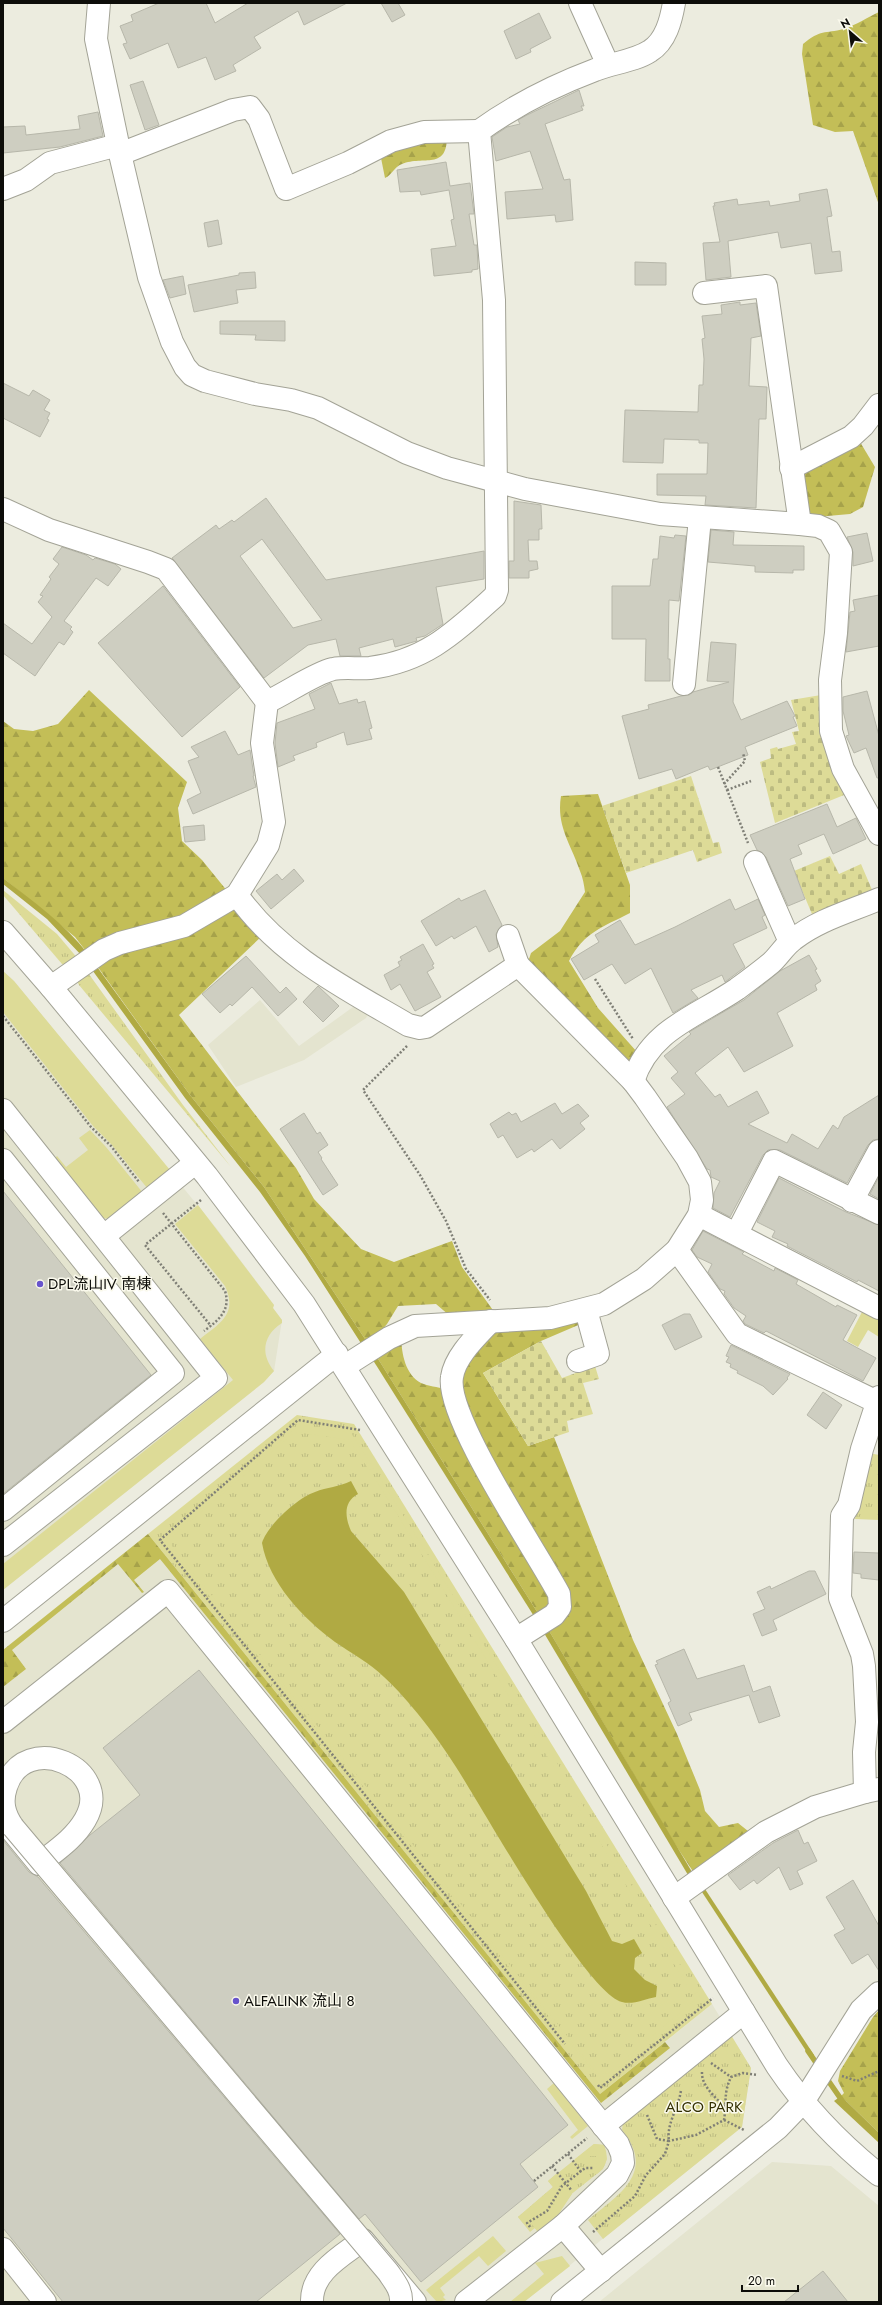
<svg xmlns="http://www.w3.org/2000/svg" width="882" height="2305" font-family="Jost,'Noto Sans JP',sans-serif">
  <style>
    .built { fill: #e4e4cf }
    .grass { fill: url(#grass-tufts) }
    .forest { fill: url(#forest-firs) }
    .cemetery { fill: url(#cemetery-stones) }
    .garden { fill: #dddb97 }
    .water { fill: #b0aa43 }
    .lines { fill: none; stroke-linecap: round; stroke-linejoin: round }
    .stream { stroke: #b0aa43; stroke-width: 5.5 }
    .building { fill: #cecec1; stroke: #b7b7aa; fill-rule: evenodd }
    .minor-casing { stroke: #a3a396; stroke-width: 24 }
    .path { stroke: #7f7f76; stroke-width: 2.5; stroke-dasharray: 2 2; stroke-linecap: butt }
    .minor { stroke: #fff; stroke-width: 22 }
    .minor-bridge-casing { stroke: #a3a396; stroke-width: 24; stroke-linecap: butt }
    .minor-bridge { stroke: #fff; stroke-width: 22 }
    .poi-dot { fill: #6753cc; stroke: #faf9ec; stroke-width: 1.5 }
    .labels { text-anchor: middle; dominant-baseline: central; stroke-width: 3; stroke-linejoin: round; paint-order: stroke }
    .poi-label { font-size: 15px; fill: #0d0d09; stroke: #faf9ec; text-anchor: start }
    .park-label { font-size: 15px; fill: #322f02; stroke: #faf9ec }
  </style>
  <defs>
    <pattern id="grass-tufts" width="24" height="20" patternUnits="userSpaceOnUse"><rect width="24" height="20" fill="#dddb97"/><path d="M3 7l-1-3M5 7V3M7 7l1-3M15 17l-1-3M17 17v-4M19 17l1-3" fill="none" stroke="#bcbb81"/></pattern>
    <pattern id="forest-firs" width="22" height="20" patternUnits="userSpaceOnUse"><rect width="22" height="20" fill="#c3be57"/><path d="M5 1l3.5 6h-7zM16 11l3.5 6h-7z" fill="#a6a24a"/></pattern>
    <pattern id="cemetery-stones" width="16" height="16" patternUnits="userSpaceOnUse"><rect width="16" height="16" fill="#dddb97"/><path d="M2 7V4a2 2 0 0 1 4 0v3zM10 15v-3a2 2 0 0 1 4 0v3z" fill="#bcbb81"/></pattern>
  </defs>
  <rect width="100%" height="100%" fill="#ececdf"/>
  <g class="built">
    <polygon points="3,971 14,981 217,1229 274,1305 273,1308 282,1320 274,1371 264,1382 3,1590"/>
    <polygon points="353,999 371,1010 366,1018 304,1060 236,1087 208,1045 260,1000 299,1046 353,1007"/>
    <polygon points="148,1534 601,2094 712,2004 751,2068 742,2127 524,2302 5,2302 3,2299 3,1650"/>
    <polygon points="772,2162 831,2166 879,2206 879,2302 599,2302"/>
  </g>
  <g class="grass">
    <polygon points="3,890 57,934 79,960 64,965 62,964 3,895"/>
    <polygon points="86,970 183,1105 231,1167 79,985 77,981"/>
    <polygon points="297,1415 354,1424 712,2004 600,2094 148,1534"/>
    <polygon points="869,1453 879,1455 879,1520 855,1519"/>
    <path d="M731,2035L751,2068L742,2127L603,2239L588,2220C618,2195 657,2173 622,2130L623,2122Z"/>
    <polygon points="594,2144 604,2145 607,2159 603,2169 569,2196 558,2215 538,2232 535,2228 530,2232 518,2217 553,2187 548,2181"/>
  </g>
  <g class="forest">
    <path d="M879,12V205L853,131L835,132L813,125L802,54L803,44C821,29 824,34 844,29C856,25 868,17 879,12Z"/>
    <path d="M447,136C447,171 424,155 402,164C394,167 392,175 385,178L380,153Z"/>
    <polygon points="857,437 875,467 863,507 850,514 805,518 796,470"/>
    <polygon points="89,690 187,782 178,808 182,841 202,860 263,935 179,1015 296,1168 314,1199 361,1249 394,1262 452,1241 462,1267 495,1313 450,1316 436,1304 398,1306 387,1324 369,1345 264,1187 190,1095 92,959 75,937 3,878 3,721 14,729 33,731 58,724"/>
    <path d="M598,794L630,885V913C603,927 584,932 569,961L598,1008L637,1052L629,1061L622,1060L528,962L531,953L560,931L585,892C584,885 583,878 580,871C571,844 556,826 561,796Z"/>
    <polygon points="581,1317 583,1323 541,1341 483,1373 528,1446 554,1437 633,1640 677,1734 700,1790 705,1811 719,1827 738,1823 753,1835 696,1876 673,1841 548,1629 559,1620 481,1448 457,1378 494,1329"/>
    <path d="M401,1338C402,1354 405,1374 421,1383C428,1386 438,1387 445,1389L555,1601L541,1618L375,1354Z"/>
    <polygon points="148,1534 600,2094 665,2042 670,2048 601,2103 160,1559 134,1580 144,1592 142,1593 118,1564 12,1650 26,1669 3,1687 3,1650"/>
    <polygon points="879,2010 879,2133 841,2096 844,2093 838,2081 840,2071 873,2017"/>
  </g>
  <g class="cemetery">
    <polygon points="821,695 849,793 775,823 760,762 771,758 770,749 777,747 778,749 796,744 792,732 799,731 791,700"/>
    <polygon points="691,776 713,843 719,842 722,853 697,862 693,850 626,873 602,806"/>
    <polygon points="830,856 839,874 861,864 873,892 814,919 794,871"/>
    <polygon points="541,1341 562,1378 595,1366 599,1379 583,1383 593,1414 567,1421 569,1432 528,1446 483,1373"/>
  </g>
  <g class="garden">
    <polygon points="3,971 14,981 170,1170 148,1189 111,1144 93,1126 3,1012"/>
    <polygon points="90,1130 106,1147 143,1193 110,1219 103,1218 55,1158 57,1156 66,1167 88,1150 79,1138"/>
    <path d="M198,1205L274,1305L273,1308L282,1320V1323C263,1335 260,1354 274,1371L264,1382L3,1590V1564L233,1380L200,1339C220,1323 238,1314 225,1286L175,1224Z"/>
    <polygon points="863,1310 879,1318 879,1337 868,1330 858,1347 847,1341"/>
    <polygon points="299,1425 351,1433 374,1468 369,1470 350,1440 295,1432 172,1537 172,1546 597,2073 607,2074 695,2000 693,1995 697,1992 702,2000 607,2077 597,2076 169,1546 169,1537"/>
    <polygon points="380,1478 520,1703 515,1706 376,1480"/>
    <polygon points="535,1727 657,1927 653,1929 531,1730"/>
    <polygon points="663,1937 691,1983 687,1985 659,1940"/>
    <polygon points="554,2083 588,2126 572,2139 570,2137 578,2130 547,2089"/>
    <path d="M594,2144L604,2145C609,2157 607,2166 597,2174V2156H584L577,2162L575,2159Z"/>
    <polygon points="556,2174 563,2182 557,2189 548,2207 523,2223 518,2217 553,2187 548,2181"/>
    <polygon points="566,2186 572,2194 558,2215 538,2232 530,2222 552,2209 560,2192"/>
    <polygon points="493,2236 506,2251 488,2266 479,2256 440,2288 445,2295 443,2297 446,2300 437,2302 426,2290"/>
    <polygon points="562,2256 570,2266 524,2302 510,2302 544,2274 535,2263"/>
  </g>
  <g class="water">
    <path d="M3,878C34,902 64,923 88,954L83,957L47,919L3,884Z"/>
    <polygon points="95,964 190,1095 264,1187 369,1345 364,1348 305,1256 260,1192 185,1098 90,967"/>
    <polygon points="375,1354 541,1618 537,1621 371,1357"/>
    <path d="M351,1481L358,1494C343,1502 345,1517 351,1531L404,1592L586,1891L612,1941L622,1944L634,1939L642,1953L635,1958L634,1969L645,1980L657,1986L656,1997C645,1999 633,2005 622,2002C585,1992 482,1807 456,1767C438,1738 409,1700 384,1677C370,1663 351,1653 335,1642C303,1618 269,1583 262,1543C267,1526 297,1498 315,1492C327,1487 339,1487 351,1481Z"/>
    <polygon points="548,1629 695,1877 691,1880 544,1633"/>
    <polygon points="703,1886 814,2055 810,2057 700,1889"/>
    <polygon points="841,2096 879,2133 879,2143 834,2101"/>
  </g>
  <g class="lines">
    <g class="stream">
      <polyline points="808,2051 819,2067"/>
      <polyline points="825,2076 843,2102"/>
    </g>
  </g>
  <g class="building">
    <polygon points="159,3 206,3 215,23 248,3 347,3 304,25 298,11 254,37 261,48 233,65 236,71 215,80 206,57 178,68 168,43 130,59 123,44 127,43 120,26 133,21 131,15"/>
    <polygon points="381,3 398,3 405,15 392,22"/>
    <polygon points="539,13 551,38 530,49 531,52 516,59 504,31"/>
    <polygon points="143,81 159,125 145,130 130,85"/>
    <polygon points="579,90 584,106 581,106 583,110 545,124 564,180 570,179 573,220 556,222 555,215 507,219 505,192 543,189 530,151 496,161 492,137 507,127 520,124 518,120 527,115"/>
    <polygon points="98,112 103,136 60,147 3,153 3,127 25,126 26,135 80,129 78,116"/>
    <polygon points="446,162 450,186 470,183 474,214 469,214 474,245 477,245 478,269 472,270 472,272 434,276 431,249 456,246 451,220 454,219 449,190 421,195 420,191 400,192 397,170"/>
    <polygon points="827,189 832,216 827,217 832,252 840,251 842,271 815,274 811,243 781,248 778,232 728,241 731,277 706,280 703,243 720,242 713,206 715,206 714,203 737,199 738,205 769,201 770,206 800,201 799,194"/>
    <polygon points="218,220 222,244 208,247 204,223"/>
    <polygon points="635,262 666,263 666,285 635,285"/>
    <polygon points="255,272 256,288 236,290 238,303 194,312 188,285 239,275 239,273"/>
    <polygon points="183,276 186,294 170,298 163,280"/>
    <polygon points="740,302 740,305 756,303 761,336 751,338 749,386 767,387 766,419 759,419 756,508 705,505 706,496 657,495 657,474 707,474 708,443 699,443 699,440 664,439 663,463 623,462 625,410 698,412 699,385 703,385 704,359 702,339 705,338 702,316 722,314 721,305"/>
    <polygon points="220,321 285,321 285,341 255,340 256,335 220,334"/>
    <polygon points="3,383 29,396 33,390 50,400 44,410 50,413 47,419 49,420 40,437 3,418"/>
    <path d="M266,498L326,580L484,551V579L436,587L443,624L425,636L416,638L417,641L395,647L393,639L359,648L361,656H340L336,639L331,640L308,645L264,678L172,558L216,525L219,529L232,520L234,522ZM262,539L322,620L293,628L240,556Z"/>
    <polygon points="514,501 541,505 542,529 539,529 539,540 528,540 529,561 537,561 538,569 529,571 529,578 509,578 509,561 514,561"/>
    <polygon points="711,530 734,532 733,545 804,546 804,570 793,570 793,573 755,572 755,566 708,562"/>
    <polygon points="867,533 873,561 853,566 853,552 847,537"/>
    <polygon points="675,535 686,536 679,601 669,600 668,659 670,659 670,681 645,681 646,639 612,639 612,586 650,586 653,559 658,559 660,536 674,538"/>
    <polygon points="62,547 86,555 93,560 95,558 115,564 121,569 108,586 96,578 64,621 72,627 70,629 73,632 64,645 59,642 35,676 3,653 3,623 32,644 52,617 38,602 43,596 40,595 51,579 49,577 59,564 53,559"/>
    <polygon points="163,586 240,687 182,737 98,643"/>
    <polygon points="879,595 879,646 846,652 850,612 855,611 853,600"/>
    <polygon points="711,642 736,644 733,702 741,720 787,701 795,716 793,717 797,726 745,747 748,755 710,770 708,766 676,779 672,769 639,779 622,716 649,709 648,705 681,696 689,695 693,692 729,682 707,681"/>
    <polygon points="331,683 339,704 357,699 358,703 365,701 372,728 369,729 372,739 347,745 344,732 316,743 317,747 293,756 295,760 278,767 275,743 277,723 315,709 309,694"/>
    <polygon points="867,691 879,736 879,778 877,778 866,748 854,753 846,736 849,735 843,711 843,697"/>
    <polygon points="225,731 238,755 250,750 254,776 253,776 256,787 193,814 187,800 201,793 188,761 199,757 191,747"/>
    <polygon points="827,804 837,827 856,818 866,839 833,854 824,834 798,845 802,854 790,859 805,899 788,906 766,857 757,850 750,835"/>
    <polygon points="204,825 205,840 185,842 183,827"/>
    <polygon points="294,869 304,881 271,909 256,891 277,874 282,880"/>
    <polygon points="485,890 502,925 496,934 498,947 489,952 476,926 454,939 452,936 436,946 421,921 459,898 461,901"/>
    <polygon points="730,899 735,910 758,899 765,915 762,917 767,928 733,944 745,967 725,982 722,975 691,990 698,998 673,1013 651,968 625,984 612,964 584,980 571,959 599,942 595,935 620,920 635,945 675,927"/>
    <polygon points="423,944 434,964 432,965 434,968 427,972 441,997 415,1011 400,984 391,990 384,975 400,966 398,962 402,960 400,957"/>
    <polygon points="809,955 817,969 815,970 821,981 815,985 817,990 777,1013 793,1046 744,1072 728,1047 695,1073 715,1097 720,1094 728,1107 757,1091 769,1113 748,1124 787,1143 792,1134 818,1149 833,1125 838,1129 844,1117 879,1095 879,1139 873,1140 868,1145 847,1183 780,1150 768,1150 763,1155 730,1217 713,1208 714,1193 720,1181 711,1177 710,1170 707,1169 667,1107 685,1094 671,1078 678,1072 664,1056 691,1034 689,1032 744,1000 780,971"/>
    <polygon points="246,956 280,993 286,987 297,999 278,1016 252,987 232,1006 230,1004 220,1013 202,994"/>
    <polygon points="318,986 339,1006 323,1022 303,1002"/>
    <polygon points="555,1103 562,1114 578,1104 589,1116 580,1123 585,1129 560,1149 552,1139 534,1152 532,1149 517,1158 503,1135 498,1138 490,1124 509,1112 512,1115 516,1113 521,1122"/>
    <polygon points="304,1113 317,1134 320,1132 328,1145 318,1152 322,1158 321,1159 338,1185 323,1195 280,1129"/>
    <polygon points="879,1177 879,1199 870,1194"/>
    <polygon points="779,1178 846,1212 879,1225 879,1291 858,1280 857,1282 787,1246 788,1244 772,1237 775,1231 757,1222"/>
    <polygon points="3,1191 151,1375 3,1494"/>
    <polygon points="703,1231 744,1252 742,1254 774,1271 775,1268 798,1280 796,1284 836,1307 837,1305 857,1315 843,1340 876,1358 863,1381 766,1331 764,1333 745,1324 743,1321 746,1316 734,1308 724,1294 725,1291 720,1289 708,1272 712,1264 697,1257 692,1250"/>
    <polygon points="684,1314 690,1314 702,1337 675,1350 662,1325"/>
    <polygon points="731,1345 790,1374 787,1378 788,1379 773,1395 763,1386 737,1373 738,1371 730,1367 731,1364 726,1362 729,1357 726,1356"/>
    <polygon points="823,1392 842,1405 826,1429 807,1415"/>
    <polygon points="854,1552 879,1553 879,1580 861,1578 861,1574 853,1573"/>
    <polygon points="809,1571 815,1571 826,1594 773,1620 777,1630 762,1636 753,1614 765,1609 757,1592 770,1586 771,1589"/>
    <polygon points="684,1649 697,1679 744,1665 753,1692 770,1686 780,1716 759,1723 749,1695 689,1713 692,1720 678,1726 668,1703 671,1701 655,1665 658,1664 656,1661"/>
    <polygon points="199,1670 568,2125 520,2164 538,2187 421,2282 365,2214 359,2219 60,1863 90,1835 140,1795 103,1748"/>
    <polygon points="798,1830 804,1844 808,1842 817,1861 797,1871 803,1884 790,1890 779,1867 757,1884 754,1880 740,1890 728,1875 773,1843"/>
    <polygon points="3,1840 29,1872 38,1877 340,2234 256,2302 63,2302 3,2228"/>
    <polygon points="853,1880 879,1926 879,1971 868,1954 852,1964 834,1935 845,1929 826,1897"/>
    <polygon points="823,2271 848,2302 784,2302"/>
  </g>
  <g class="lines">
    <g class="minor-casing">
      <g id="minor">
        <polyline points="99,3 96,39 120,154 149,277 172,342 185,367 192,375 205,381 255,394 291,400 318,408 407,453 447,468 525,489 660,514 800,524 818,526 829,531 841,552 836,633 830,680 831,731 843,769 879,834"/>
        <polyline points="580,3 608,65"/>
        <polyline points="120,154 233,110 250,107 259,119 286,189 348,163 391,141 424,132 479,131"/>
        <polyline points="3,189 26,180 50,163 118,145"/>
        <polyline points="704,293 766,286 800,524"/>
        <polyline points="791,468 851,437 863,426 879,405"/>
        <polyline points="3,509 49,530 148,562 166,569 267,702"/>
        <polyline points="684,684 700,518"/>
        <polyline points="755,862 790,942"/>
        <path d="M237,895C280,956 345,988 408,1025L420,1028L426,1027L518,965L633,1081L645,1097L687,1158L700,1182L702,1200L699,1215L677,1250L644,1279L604,1304L550,1318L415,1326L389,1338L345,1366"/>
        <path d="M3,932L51,987L207,1176L304,1304L516,1639L777,2066C806,2109 839,2143 879,2175"/>
        <polyline points="508,936 518,965"/>
        <path d="M51,987L104,950L120,943L184,926L237,895L268,845L274,822L262,743L267,702C287,693 313,674 333,669C345,667 358,669 370,668C426,661 455,632 495,596L497,590L494,300L479,131C515,105 555,85 595,70C612,63 635,61 650,51C666,41 671,20 674,3"/>
        <path d="M633,1081C650,1029 696,1017 737,989C748,981 760,972 771,963C779,956 785,945 794,939C818,920 851,911 879,899"/>
        <polyline points="3,1110 216,1378 3,1545"/>
        <polyline points="3,1160 173,1373 3,1510"/>
        <polyline points="852,1201 879,1151"/>
        <polyline points="699,1215 879,1308"/>
        <polyline points="737,1233 774,1161 879,1213"/>
        <polyline points="104,1236 195,1163"/>
        <polyline points="677,1250 737,1334 879,1403"/>
        <path d="M491,1321C477,1336 455,1356 452,1377C445,1417 537,1552 559,1594L560,1607L554,1615L516,1639"/>
        <polyline points="578,1361 598,1354 586,1310"/>
        <polyline points="879,1397 862,1449 849,1505 842,1516 840,1598 862,1654 864,1666 867,1722 864,1752 865,1792 879,1789"/>
        <polyline points="3,1621 337,1354"/>
        <polyline points="3,1722 168,1591 618,2144 622,2154 623,2163 617,2175 563,2226"/>
        <path d="M3,1820L39,1864C55,1851 74,1839 85,1820C116,1768 24,1729 6,1787C1,1802 4,1814 13,1827"/>
        <polyline points="674,1898 766,1832 815,1807 865,1792"/>
        <polyline points="603,2126 744,2012"/>
        <polyline points="3,2249 45,2302"/>
        <path d="M312,2302C311,2272 342,2256 363,2240L415,2302"/>
        <polyline points="466,2302 563,2226 601,2271"/>
        <polyline points="562,2302 778,2128 803,2102 861,2010 879,1993"/>
      </g>
    </g>
    <g class="path">
      <polyline points="718,767 748,843"/>
      <polyline points="724,784 745,761 743,753"/>
      <polyline points="727,790 751,781"/>
      <polyline points="595,979 633,1039"/>
      <polyline points="3,1016 91,1127 111,1146 139,1182"/>
      <polyline points="407,1046 363,1090 420,1175 446,1221 466,1269 490,1300"/>
      <polyline points="201,1200 145,1245 211,1326"/>
      <path d="M163,1213L225,1291C231,1310 219,1320 204,1331"/>
      <polyline points="360,1430 298,1420 160,1540 565,2044"/>
      <polyline points="711,2063 731,2077"/>
      <path d="M702,2072C701,2086 717,2099 726,2108"/>
      <polyline points="842,2076 857,2081 879,2071"/>
      <polyline points="598,2085 600,2088 713,1998"/>
      <path d="M647,2115L657,2139L669,2141C666,2124 679,2107 681,2090"/>
      <polyline points="724,2120 744,2130"/>
      <polyline points="568,2154 581,2172"/>
      <polyline points="552,2166 572,2191"/>
      <polyline points="534,2181 587,2138"/>
      <polyline points="530,2227 527,2223 547,2211 562,2186 585,2168 594,2168"/>
      <path d="M593,2232L635,2196L646,2175L665,2154L669,2141L696,2135L724,2120C727,2102 723,2094 731,2077L743,2073L758,2075"/>
    </g>
    <use href="#minor" class="minor"/>
    <g class="minor-bridge-casing">
      <path id="minor-bridge" d="M13,1827L388,2272C394,2281 402,2290 401,2302"/>
    </g>
    <use href="#minor-bridge" class="minor-bridge"/>
  </g>
  <g class="poi-dot">
    <circle cx="40" cy="1284" r="4"/>
    <circle cx="236" cy="2001" r="4"/>
  </g>
  <g class="labels">
    <g class="poi-label">
      <text x="48" y="1284">DPL流山IV 南棟</text>
      <text x="244" y="2001">ALFALINK 流山 8</text>
    </g>
    <g class="park-label">
      <text x="704" y="2107">ALCO PARK</text>
    </g>
  </g>
  <rect width="882" height="2305" fill="none" stroke="#0d0d09" stroke-width="8"/>
  <g transform="translate(850 32) rotate(332)" stroke="#faf9ec" stroke-width="3" paint-order="stroke">
  <path d="M0-3L7 15L0 10L-7 15Z" fill="#0d0d09"/>
  <text y="-6" font-size="11" font-weight="bold" text-anchor="middle" fill="#0d0d09">N</text>
  </g>
  <path d="M742 2285v6h56v-6" fill="none" stroke="#0d0d09" stroke-width="2"/>
  <text x="748" y="2285" font-size="12" fill="#0d0d09" stroke="#faf9ec" stroke-width="3" paint-order="stroke">20 m</text>
</svg>
